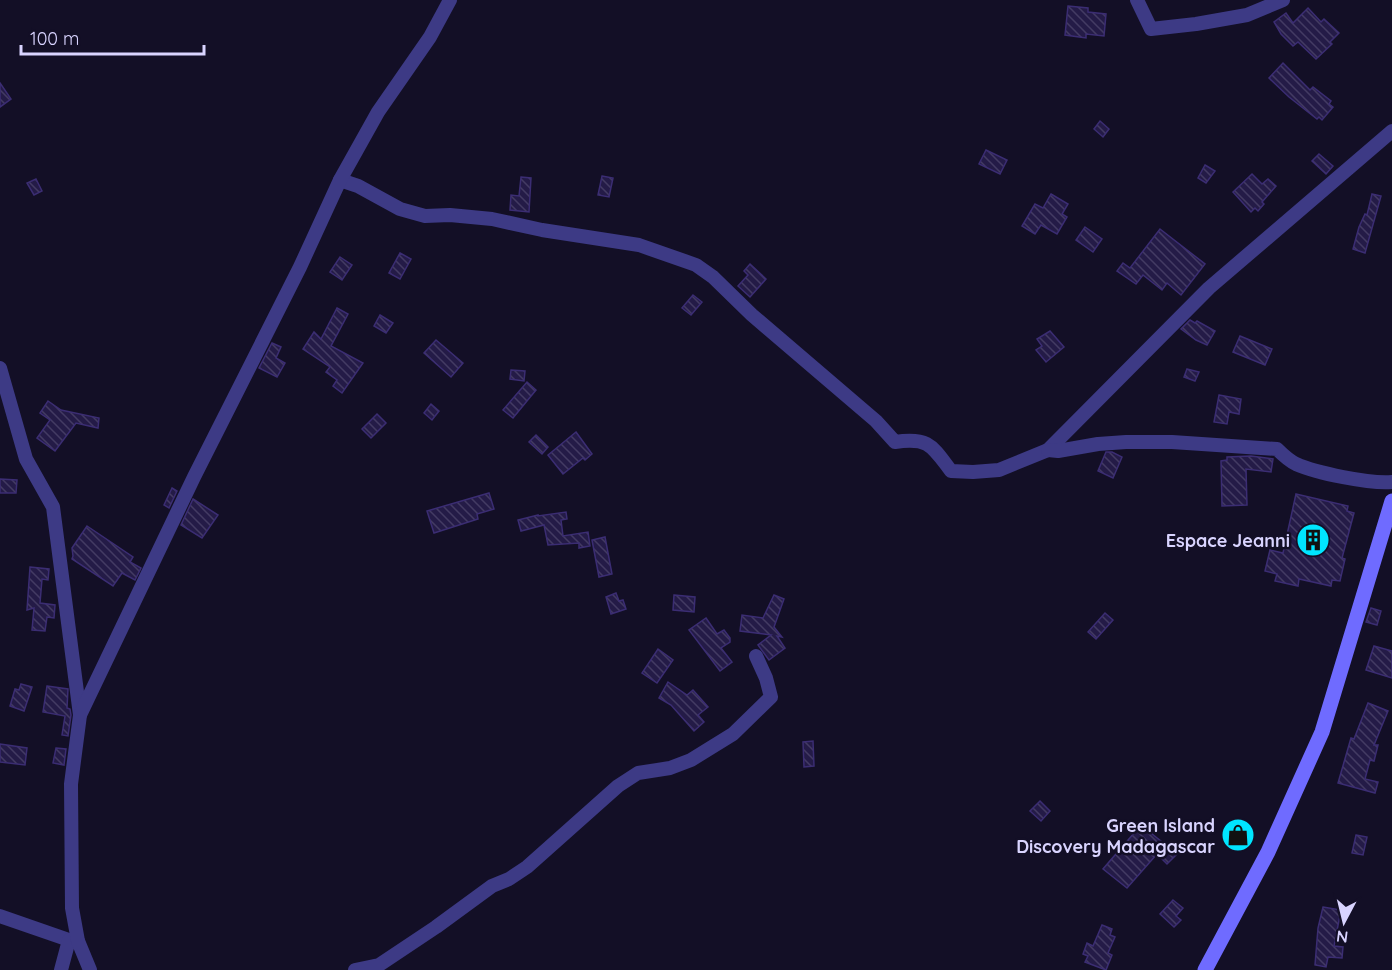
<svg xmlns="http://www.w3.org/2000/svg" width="1392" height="970" font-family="Quicksand,sans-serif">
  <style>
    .building { fill: url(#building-back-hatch); stroke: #3b2d73; stroke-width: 1.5 }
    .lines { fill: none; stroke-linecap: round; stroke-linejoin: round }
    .street { stroke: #3d3a85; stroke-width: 14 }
    .secondary { stroke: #6f6bff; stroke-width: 15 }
    .labels { text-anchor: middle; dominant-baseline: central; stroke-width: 5; stroke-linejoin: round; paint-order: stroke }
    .poi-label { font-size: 18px; font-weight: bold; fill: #d9d4ff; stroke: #130f26; text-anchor: end }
  </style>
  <defs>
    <pattern id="building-back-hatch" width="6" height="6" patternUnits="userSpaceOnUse" patternTransform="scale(1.5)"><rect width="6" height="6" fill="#241b47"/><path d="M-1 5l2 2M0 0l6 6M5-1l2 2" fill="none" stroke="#433b63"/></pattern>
  </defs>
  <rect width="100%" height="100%" fill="#130f26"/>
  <g class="building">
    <polygon points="1068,6 1088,8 1088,12 1106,14 1104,36 1086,34 1086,38 1065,35"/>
    <polygon points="1308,8 1321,22 1324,19 1339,33 1330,42 1332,44 1316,59 1298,42 1293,46 1281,34 1274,22 1286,13 1293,23"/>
    <polygon points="1283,63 1310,90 1313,87 1331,101 1329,104 1333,107 1322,120 1319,117 1317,119 1289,97 1269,78"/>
    <polygon points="0,83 11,99 0,107"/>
    <polygon points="1100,121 1109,129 1103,137 1094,129"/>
    <polygon points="986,150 1007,160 1000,174 979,164"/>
    <polygon points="1319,154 1333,166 1326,174 1312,161"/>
    <polygon points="1205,165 1215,171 1206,183 1198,178"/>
    <polygon points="1252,174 1262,184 1268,179 1276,186 1262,202 1264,204 1258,211 1255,208 1251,212 1233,192"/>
    <polygon points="602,176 613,178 609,197 598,195"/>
    <polygon points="521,177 531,178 529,212 510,210 511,195 519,196"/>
    <polygon points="36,179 42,191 34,195 27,183"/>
    <polygon points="1051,194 1068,204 1062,214 1067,217 1057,234 1041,225 1035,234 1022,226 1035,204 1043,208"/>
    <polygon points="1372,194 1381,196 1365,253 1353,249 1359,227 1365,214 1367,215"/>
    <polygon points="1085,227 1102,239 1093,252 1076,240"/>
    <polygon points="1160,229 1205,264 1181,295 1167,283 1162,290 1143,275 1136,284 1117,271 1123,263 1130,268"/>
    <polygon points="400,253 411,259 400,279 389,273"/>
    <polygon points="340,257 352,265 342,280 330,272"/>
    <polygon points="750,264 766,279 750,297 738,286 748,275 744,271"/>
    <polygon points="693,295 702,302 691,315 682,308"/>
    <polygon points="337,308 348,314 331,346 363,363 342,393 333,386 337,380 326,372 330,367 303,349 314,332 321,339"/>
    <polygon points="380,315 393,323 386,333 374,326"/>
    <polygon points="1190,320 1195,323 1197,321 1215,331 1207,345 1196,340 1181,329"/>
    <polygon points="1050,331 1064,347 1046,362 1036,350 1042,346 1037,339"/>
    <polygon points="1240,336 1272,349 1265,365 1233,352"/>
    <polygon points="436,340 463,363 451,377 424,353"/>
    <polygon points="272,343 281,347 276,358 285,363 277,377 259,368"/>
    <polygon points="1187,369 1199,372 1195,381 1184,377"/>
    <polygon points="511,370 525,371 524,381 510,379"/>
    <polygon points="527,382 536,390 513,418 503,410"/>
    <polygon points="1219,395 1241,399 1239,414 1229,412 1227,424 1214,422"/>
    <polygon points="48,401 61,410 99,418 98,428 76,423 55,451 37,438 50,420 40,413"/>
    <polygon points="431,404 439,411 432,420 424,413"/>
    <polygon points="377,414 386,423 371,438 362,429"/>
    <polygon points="576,432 592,454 585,460 583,458 563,474 548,455"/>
    <polygon points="536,435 548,447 542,454 529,442"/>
    <polygon points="1106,452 1112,452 1122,457 1113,478 1098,471"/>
    <polygon points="1251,456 1273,459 1271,472 1246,469 1247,505 1222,506 1221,461 1227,460 1227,457"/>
    <polygon points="0,479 17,480 16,493 0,493"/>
    <polygon points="172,488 177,491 169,508 164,505"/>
    <polygon points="489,493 494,509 477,514 478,519 434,533 427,511"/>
    <polygon points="1296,494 1348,506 1347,511 1354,513 1342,558 1345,559 1340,581 1332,580 1331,586 1299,579 1298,586 1275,581 1277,574 1265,571 1270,550 1283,553"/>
    <polygon points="193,499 218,515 202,538 181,525"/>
    <polygon points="566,512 567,519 561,520 563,536 588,532 590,546 579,548 579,543 548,545 544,525 521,531 518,520 538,515 538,516"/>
    <polygon points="87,526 133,557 130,562 141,568 135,580 122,573 113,586 72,559 73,556 72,548"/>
    <polygon points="605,537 612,574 599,577 592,540"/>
    <polygon points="30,567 49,569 48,580 42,579 40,603 55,605 54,618 47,617 45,631 32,630 34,608 27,610"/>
    <polygon points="616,593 619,601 623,600 626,609 611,614 606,597"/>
    <polygon points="674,595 695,597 694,612 673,610"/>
    <polygon points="774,595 784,599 774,627 782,637 777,636 785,648 769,660 758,645 771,635 740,631 742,615 763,618"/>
    <polygon points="1371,608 1381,611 1377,625 1366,622"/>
    <polygon points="1105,613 1113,620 1096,639 1088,632"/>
    <polygon points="706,618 717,634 724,630 730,638 730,642 721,648 732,662 720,671 689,630"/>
    <polygon points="1374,646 1392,651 1392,678 1366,670"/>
    <polygon points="658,649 673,660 657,683 642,673"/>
    <polygon points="668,682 687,695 693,690 708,707 698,715 704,722 694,731 671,705 659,698"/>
    <polygon points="21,684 32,687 24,711 10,706 15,689 19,690"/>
    <polygon points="47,686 68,689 67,708 70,709 71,715 68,736 62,735 65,716 43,712"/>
    <polygon points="1368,703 1388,711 1374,745 1378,745 1374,761 1370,760 1365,779 1378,782 1375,793 1338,783 1351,738 1354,739"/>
    <polygon points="813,741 814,766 804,767 803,742"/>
    <polygon points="0,744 27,748 25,765 0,762"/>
    <polygon points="56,748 66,749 64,765 53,763"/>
    <polygon points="1040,801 1050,811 1041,821 1030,811"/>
    <polygon points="1141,825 1177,854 1167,864 1157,854 1127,888 1103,869"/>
    <polygon points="1356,835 1367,837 1363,855 1352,853"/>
    <polygon points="1173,900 1183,908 1176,916 1181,920 1174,927 1160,914"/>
    <polygon points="1323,907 1341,910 1334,946 1343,947 1342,958 1328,957 1326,967 1315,965 1318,928"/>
    <polygon points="1102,925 1112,929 1110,935 1115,937 1108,953 1112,955 1106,970 1085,962 1088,956 1083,954 1087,943 1093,946"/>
  </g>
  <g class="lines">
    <g class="street">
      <polyline points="1137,0 1151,29 1196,24 1247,15 1283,0"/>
      <path d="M340,180L358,186L400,209L425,216L450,215L492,219L542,230L639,245L696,265L713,277L752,315L876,421L895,442C929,437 932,446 951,471L973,472L999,470L1048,450L1209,288L1392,131"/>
      <polyline points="0,368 26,459 53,507 80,715"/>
      <path d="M1048,450L1058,451L1098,444L1126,442H1172L1277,449C1283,455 1288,460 1296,464C1316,473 1370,484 1392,482"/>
      <polyline points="0,916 69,940 78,941"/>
      <polyline points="61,970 69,940"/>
      <polyline points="90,970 78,941 72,908 71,784 80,715 194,477 300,267 340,180 378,112 430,37 450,0"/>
      <polyline points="355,970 379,965 436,927 492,886 509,879 527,867 618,786 638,773 670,768 691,760 733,734 771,697 766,678 756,656"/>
    </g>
    <polyline class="secondary" points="1205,970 1268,852 1322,732 1392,501"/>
  </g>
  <defs>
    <g id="building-disc" transform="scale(1.725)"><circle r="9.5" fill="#00e5ff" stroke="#130f26"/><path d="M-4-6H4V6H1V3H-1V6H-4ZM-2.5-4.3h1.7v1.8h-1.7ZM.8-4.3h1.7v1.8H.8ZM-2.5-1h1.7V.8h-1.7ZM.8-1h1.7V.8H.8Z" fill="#111"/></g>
    <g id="shop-disc" transform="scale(1.725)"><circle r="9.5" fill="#00e5ff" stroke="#130f26"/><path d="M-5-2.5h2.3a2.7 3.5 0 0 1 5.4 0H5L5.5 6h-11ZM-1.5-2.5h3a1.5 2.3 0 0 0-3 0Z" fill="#111"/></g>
  </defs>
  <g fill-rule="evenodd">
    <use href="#building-disc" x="1313" y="540"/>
    <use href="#shop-disc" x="1238" y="835"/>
  </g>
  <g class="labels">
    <g class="poi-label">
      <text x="1290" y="540">Espace Jeanni</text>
      <text x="1215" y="825">Green Island<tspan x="1215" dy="21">Discovery Madagascar</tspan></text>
    </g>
  </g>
  <g transform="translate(1344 922) rotate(187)" stroke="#130f26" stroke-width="4.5" paint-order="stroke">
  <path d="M0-4.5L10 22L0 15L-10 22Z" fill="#d9d4ff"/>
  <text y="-9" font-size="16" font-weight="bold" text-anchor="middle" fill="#d9d4ff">N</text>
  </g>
  <path d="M21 45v9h183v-9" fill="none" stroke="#d9d4ff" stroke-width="3"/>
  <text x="30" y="45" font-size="18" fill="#d9d4ff" stroke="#130f26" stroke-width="4.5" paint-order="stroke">100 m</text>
</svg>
